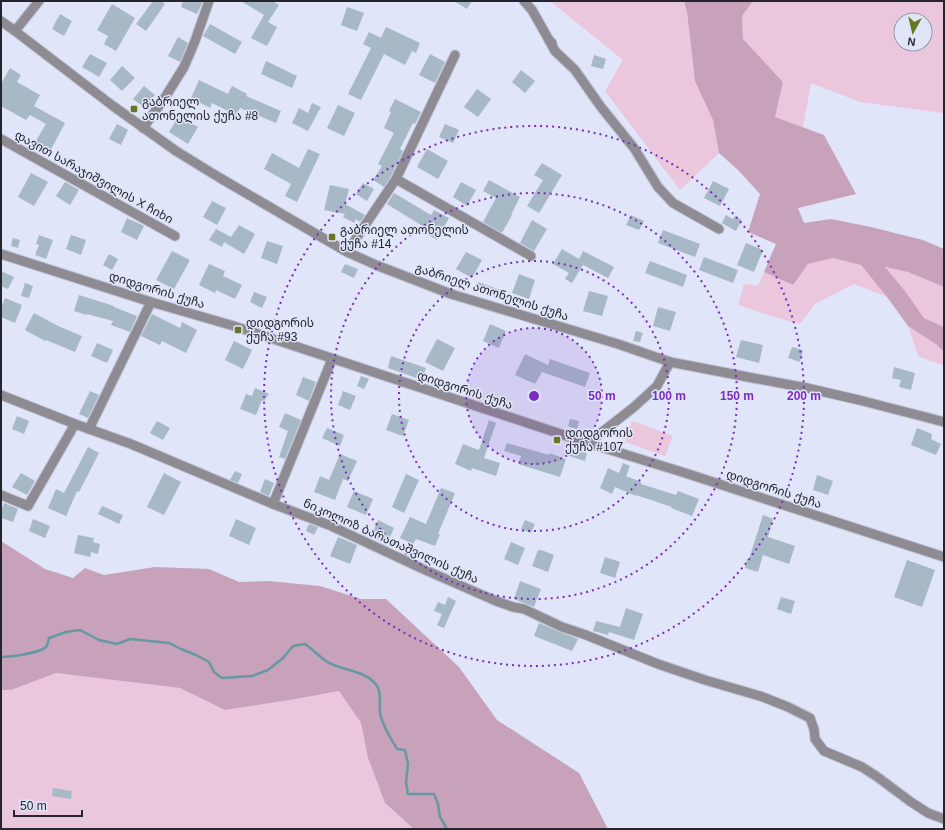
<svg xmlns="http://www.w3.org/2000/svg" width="945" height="830" font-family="Helvetica,'Noto Sans Georgian',sans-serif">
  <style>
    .green { fill: #ebc7de; fill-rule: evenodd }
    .forest { fill: #c7a2ba }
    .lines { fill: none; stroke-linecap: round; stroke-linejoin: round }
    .stream { stroke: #6697a2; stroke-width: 2.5 }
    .building { fill: #a7b8c7 }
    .minor-casing { stroke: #bec2d4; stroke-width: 11 }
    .minor { stroke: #8e8b93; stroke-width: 9 }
    .ring { fill: none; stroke: #7b2cbf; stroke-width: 2; stroke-dasharray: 2 4 }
    .poi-dot { fill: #667623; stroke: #e0e5f9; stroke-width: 1.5 }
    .labels { text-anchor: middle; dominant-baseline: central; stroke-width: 3; stroke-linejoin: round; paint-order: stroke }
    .poi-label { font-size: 12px; fill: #24252d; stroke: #e0e5f9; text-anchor: start }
    .street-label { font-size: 12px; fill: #24252d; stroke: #e0e5f9 }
    .centre { fill: #7b2cbf; stroke: #e0e5f9; stroke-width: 2 }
    .ring-label { font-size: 12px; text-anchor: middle; font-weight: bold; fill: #7b2cbf; stroke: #e0e5f9; stroke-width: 3; stroke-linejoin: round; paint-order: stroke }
  </style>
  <rect width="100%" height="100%" fill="#e0e5f9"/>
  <g class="green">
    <polygon points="550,1 684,1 687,12 695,81 713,120 719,153 680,190 605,91 623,60"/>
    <path d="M753,1H944V113L860,102L811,83L803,127L775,117L783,82L743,39L742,16ZM901,20H925V44H901Z"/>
    <polygon points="833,258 861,265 887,297 854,284 815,304 800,324 771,316 738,305 744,284 758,286 764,272 793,285 808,264"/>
    <polygon points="884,267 908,272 944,287 944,327 924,318 905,291"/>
    <polygon points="908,326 937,345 944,352 944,365 933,362 918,356"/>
    <polygon points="632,421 673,436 665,456 625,442"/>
    <polygon points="56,673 180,688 225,710 290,700 339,691 361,723 368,758 385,803 414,829 1,829 1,690 11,690"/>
  </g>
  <g class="forest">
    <polygon points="684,1 753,1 742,16 743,39 783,82 775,117 824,135 856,194 798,208 804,223 831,219 871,227 923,240 944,249 944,287 908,272 885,267 905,291 924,318 944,327 944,352 937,345 908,326 887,297 861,265 833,258 808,264 793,285 764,272 776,244 748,232 760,194 738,170 719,153 713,120 695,81 687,12"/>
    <polygon points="1,541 45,569 73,578 85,568 104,575 155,567 209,569 239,582 268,581 320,586 361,599 386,599 459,667 497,720 579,773 608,829 414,829 385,803 368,758 361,723 339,691 290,700 225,710 180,688 56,673 11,690 1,690"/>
  </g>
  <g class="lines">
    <path class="stream" d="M1,657C10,657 40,653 46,647C48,645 48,641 49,638L66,632L80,630L99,640L117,644L130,639L169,643L181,649L196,655L209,662L214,672L222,678L252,676L268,670L283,658L293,646L305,644C312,649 319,656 326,661C342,672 366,669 377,686C382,694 379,704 380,713C382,726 391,738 397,749L405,750L408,764L406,782L408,794H434L438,804L440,817L447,829"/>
  </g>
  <g class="building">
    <polygon points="153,1 161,1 165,4 146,31 136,24"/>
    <polygon points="183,1 203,1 197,14 181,7"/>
    <polygon points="241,1 272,1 279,5 268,22 277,27 267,46 251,38 264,15"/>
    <polygon points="454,1 472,1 467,9"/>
    <polygon points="112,4 135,18 116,51 104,44 108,36 97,30"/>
    <polygon points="347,7 364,13 357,31 341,25"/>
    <polygon points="60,14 72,21 64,36 52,29"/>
    <polygon points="210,24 242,42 235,54 203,36"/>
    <polygon points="386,27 420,43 416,53 412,51 405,65 384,54 361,100 348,94 371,48 363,44 369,32 381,38"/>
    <polygon points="178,37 188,43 180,62 168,56"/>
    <polygon points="90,54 107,63 99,77 82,67"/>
    <polygon points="430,54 445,62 435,83 419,75"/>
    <polygon points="594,55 606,59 603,69 591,66"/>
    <polygon points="266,61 297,76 292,88 261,74"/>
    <polygon points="122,66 135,78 122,91 110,80"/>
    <polygon points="10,68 21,75 17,82 40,95 34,106 65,123 48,155 33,146 46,124 30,115 26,120 1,106 1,84"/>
    <polygon points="521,70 535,81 525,93 512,82"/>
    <polygon points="199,80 228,94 232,86 247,94 246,96 281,111 276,123 240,108 236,115 212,103 210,108 191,98"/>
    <polygon points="144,86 155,95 145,108 133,99"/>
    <polygon points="477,89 491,99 478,117 464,107"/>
    <polygon points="395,99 421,112 415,124 413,123 400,149 403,151 391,176 384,187 373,180 382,166 378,164 394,133 384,128 391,112 389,111"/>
    <polygon points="312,103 321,107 308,131 292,123 299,108 308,113"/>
    <polygon points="338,105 355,113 344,136 327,128"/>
    <polygon points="179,116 198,127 188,144 169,132"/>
    <polygon points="117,124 128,130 121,145 109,139"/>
    <polygon points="445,124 459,130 453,143 439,137"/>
    <polygon points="308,149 320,154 297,202 285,196 291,184 264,169 272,153 299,168"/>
    <polygon points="427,149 448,161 438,179 417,167"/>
    <polygon points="542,163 562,175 539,213 527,206 543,180 534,175"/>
    <polygon points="31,173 48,182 34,206 18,197"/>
    <polygon points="489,180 520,197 511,215 512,215 502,233 483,222 496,198 483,191"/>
    <polygon points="713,181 729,189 720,206 704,198"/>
    <polygon points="65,182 79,190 70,205 56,196"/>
    <polygon points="461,182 476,190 467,206 453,197"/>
    <polygon points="363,183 374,189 367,201 356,194"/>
    <polygon points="330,185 349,189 345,204 365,215 360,222 356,219 354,223 343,217 345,214 324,210"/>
    <polygon points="394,193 431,215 434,210 449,218 437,240 422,231 424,227 387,204"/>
    <polygon points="212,201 226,208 217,225 203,217"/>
    <polygon points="631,215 644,221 639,230 626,225"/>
    <polygon points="726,215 733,219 735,216 742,220 736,231 722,223"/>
    <polygon points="127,218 144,226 137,240 121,232"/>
    <polygon points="532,220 547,229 534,251 520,243"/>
    <polygon points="239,225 255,234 244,254 224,242 222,247 209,240 216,229 231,237"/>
    <polygon points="663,230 700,244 695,257 658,243"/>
    <polygon points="39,235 53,240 46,259 35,255 39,245 36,244"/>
    <polygon points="71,235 86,240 81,255 66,249"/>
    <polygon points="13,238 20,240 18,248 11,246"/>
    <polygon points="267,241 283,246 277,264 261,258"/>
    <polygon points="746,243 763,250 754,272 737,265"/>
    <polygon points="562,249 579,259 583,251 614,267 608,278 583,265 572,283 565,279 569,273 553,264"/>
    <polygon points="172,251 190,260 174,289 156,280"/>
    <polygon points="466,252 482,260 472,278 456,269"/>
    <polygon points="109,254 118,259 112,270 103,265"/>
    <polygon points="704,257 738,270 733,283 699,270"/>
    <polygon points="650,261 687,275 683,287 645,273"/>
    <polygon points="209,264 225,271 223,276 242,285 235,299 216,290 215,293 199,285"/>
    <polygon points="345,264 358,269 354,278 341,272"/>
    <polygon points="1,271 14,277 8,289 1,286"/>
    <polygon points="519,274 535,280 529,299 512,293"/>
    <polygon points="478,282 506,292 503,299 476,290"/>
    <polygon points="25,283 33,286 29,298 21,296"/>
    <polygon points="589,291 608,296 602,316 583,311"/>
    <polygon points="254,292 267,297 262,308 250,302"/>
    <polygon points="79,295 114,306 114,307 137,316 130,332 111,325 113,321 87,314 87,315 74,311"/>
    <polygon points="5,298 22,305 15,323 1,317 1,308"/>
    <polygon points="658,307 676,312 670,331 653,326"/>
    <polygon points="34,313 58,326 82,336 75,352 46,340 45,341 25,330"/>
    <polygon points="152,314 180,328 182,322 197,330 186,353 162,341 160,345 141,336"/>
    <polygon points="490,324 506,331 499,348 483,341"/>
    <polygon points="636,331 643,333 640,342 633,341"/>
    <polygon points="437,339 455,348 443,371 425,362"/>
    <polygon points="741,340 763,345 759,363 736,357"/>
    <polygon points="234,341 252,350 243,369 225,360"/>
    <polygon points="97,343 113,350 107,363 91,356"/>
    <polygon points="792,347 803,350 800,362 788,358"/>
    <polygon points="525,354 548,365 550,359 590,373 585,387 542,372 535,384 515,375"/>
    <polygon points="391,356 426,368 422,380 388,368"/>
    <polygon points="894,367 915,373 911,390 899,387 901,380 892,378"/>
    <polygon points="361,376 369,379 364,389 357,386"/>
    <polygon points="303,377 316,382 309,401 296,395"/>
    <polygon points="255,388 269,394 264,401 262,400 256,415 240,409 246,394 252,396"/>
    <polygon points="90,391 99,395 88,418 79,414"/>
    <polygon points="343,391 356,396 350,410 338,405"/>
    <polygon points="285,413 301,420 285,459 279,457 288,431 279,427"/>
    <polygon points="392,414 409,420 403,436 386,430"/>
    <polygon points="17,416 29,421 24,434 12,429"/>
    <polygon points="570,419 579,421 577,429 568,426"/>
    <polygon points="489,420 496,423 484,458 500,463 496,476 472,468 471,471 455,464 463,444 479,450"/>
    <polygon points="157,421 170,428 163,440 150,433"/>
    <polygon points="327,428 344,435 340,446 322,438"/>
    <polygon points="917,428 932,434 931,439 941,444 936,455 911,445"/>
    <polygon points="507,443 549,455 549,453 566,459 560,477 518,464 521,456 504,451"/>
    <polygon points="88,447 99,453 79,492 77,491 66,516 48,508 56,489 64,493"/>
    <polygon points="568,447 587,453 585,461 566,455"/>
    <polygon points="340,454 357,461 348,481 343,479 335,500 314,492 320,476 329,480"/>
    <polygon points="623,463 630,466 626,476 641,482 641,484 676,495 678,491 699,499 692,516 671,508 672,507 636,495 636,496 615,487 612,494 600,488 608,468 619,473"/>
    <polygon points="235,471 242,474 238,483 230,480"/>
    <polygon points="21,473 35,481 27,495 12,487"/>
    <polygon points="164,473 181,482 164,515 147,507"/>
    <polygon points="406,474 419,480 404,513 392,507"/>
    <polygon points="817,475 833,481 828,495 813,490"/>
    <polygon points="265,479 274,483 269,496 260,492"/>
    <polygon points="441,488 455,493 438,534 440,534 435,546 416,539 413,544 400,538 410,517 426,524"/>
    <polygon points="354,491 373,499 366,515 347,507"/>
    <polygon points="4,503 18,509 13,522 1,518 1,511"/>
    <polygon points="102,506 123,515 119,524 98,514"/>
    <polygon points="763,515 773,519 768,537 795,546 789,564 763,555 758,572 745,568 747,559 749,559"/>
    <polygon points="33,519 50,526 45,538 29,531"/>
    <polygon points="236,519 256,528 249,545 229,536"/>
    <polygon points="378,520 394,528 387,544 371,536"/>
    <polygon points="525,520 535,524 531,533 521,529"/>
    <polygon points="309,524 318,527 314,535 306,531"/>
    <polygon points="78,535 94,538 93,542 100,544 98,554 91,552 90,557 74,553"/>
    <polygon points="338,537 357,545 350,564 330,556"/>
    <polygon points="511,542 525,548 518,565 504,559"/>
    <polygon points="538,550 541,550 554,555 548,572 532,566"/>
    <polygon points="605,557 620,562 615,578 600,573"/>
    <polygon points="907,560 935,570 922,607 894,597"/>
    <polygon points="520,581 541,589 534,607 514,599"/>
    <polygon points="448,597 456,601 444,628 437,625 442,614 434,611 438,602 445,605"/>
    <polygon points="781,597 795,601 791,614 777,609"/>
    <polygon points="626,608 643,614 634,640 609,632 608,635 593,631 596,621 620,627"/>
    <polygon points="539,623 560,632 578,639 572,651 534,636"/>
    <polygon points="53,788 72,791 71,799 52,796"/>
  </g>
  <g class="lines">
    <g class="minor-casing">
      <g id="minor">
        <polyline points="524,1 532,10 549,40 552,43"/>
        <polyline points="1,21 15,31 113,106 176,151 220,178 268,206 347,252 376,265 451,294 618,344 670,362 753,378 807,388 859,400 944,422"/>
        <polyline points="15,31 39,1"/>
        <polyline points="549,40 555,51 575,70 601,107 634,148 658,187 673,203 719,229"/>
        <polyline points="143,128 164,99 184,67 195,41 209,1"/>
        <polyline points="1,139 175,236"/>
        <polyline points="396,179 531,256"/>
        <polyline points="347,252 396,179 455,55"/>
        <polyline points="1,254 151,302 234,326 588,443 682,472 944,557"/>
        <polyline points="1,395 75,424 131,444 273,504 329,525 423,569 496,601 513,607 524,609 562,627 586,635 658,664 705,680 763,697 788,707 810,718 814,729 815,739 824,751 862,767 876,776 911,802 928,813 944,819"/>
        <polyline points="89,429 151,302"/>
        <polyline points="588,443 634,407 657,386 670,362"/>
        <polyline points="1,495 28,506 75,424"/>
        <polyline points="273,504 332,359"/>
      </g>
    </g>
    <use href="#minor" class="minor"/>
  </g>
  <circle cx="534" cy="396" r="68" fill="#7b2cbf" fill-opacity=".12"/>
  <g class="ring">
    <circle cx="534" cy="396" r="68"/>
    <circle cx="534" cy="396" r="135"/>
    <circle cx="534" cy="396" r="203"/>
    <circle cx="534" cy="396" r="270"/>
  </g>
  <g class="poi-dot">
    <rect x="130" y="105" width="8" height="8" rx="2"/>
    <rect x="328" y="233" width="8" height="8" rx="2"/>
    <rect x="234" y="326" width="8" height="8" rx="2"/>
    <rect x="553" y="436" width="8" height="8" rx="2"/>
  </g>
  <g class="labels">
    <g class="poi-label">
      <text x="142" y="102">გაბრიელ<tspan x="142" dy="14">ათონელის ქუჩა #8</tspan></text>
      <text x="340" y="230">გაბრიელ ათონელის<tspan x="340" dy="14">ქუჩა #14</tspan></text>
      <text x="246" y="323">დიდგორის<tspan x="246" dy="14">ქუჩა #93</tspan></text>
      <text x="565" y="433">დიდგორის<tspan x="565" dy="14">ქუჩა #107</tspan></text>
    </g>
    <g class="street-label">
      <text transform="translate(94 177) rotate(29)">დავით სარაჯიშვილის X ჩიხი</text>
      <text transform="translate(157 290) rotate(17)">დიდგორის ქუჩა</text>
      <text transform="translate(492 292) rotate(18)">გაბრიელ ათონელის ქუჩა</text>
      <text transform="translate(465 390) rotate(18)">დიდგორის ქუჩა</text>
      <text transform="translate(774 489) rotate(18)">დიდგორის ქუჩა</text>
      <text transform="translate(391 541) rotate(24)">ნიკოლოზ ბარათაშვილის ქუჩა</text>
    </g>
  </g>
  <circle cx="534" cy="396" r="6" class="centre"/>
  <g class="ring-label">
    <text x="602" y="400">50 m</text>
    <text x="669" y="400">100 m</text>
    <text x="737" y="400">150 m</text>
    <text x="804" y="400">200 m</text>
  </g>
  <rect width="945" height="830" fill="none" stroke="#24252d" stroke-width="4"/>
  <g transform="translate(913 32) rotate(188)"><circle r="19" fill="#e0e5f9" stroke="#9598a7"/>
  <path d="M0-3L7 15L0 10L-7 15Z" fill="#667623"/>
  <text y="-6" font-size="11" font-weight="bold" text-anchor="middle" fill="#24252d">N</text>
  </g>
  <path d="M14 810v6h68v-6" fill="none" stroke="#24252d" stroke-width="2"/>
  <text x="20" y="810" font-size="12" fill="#24252d" stroke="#e0e5f9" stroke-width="3" paint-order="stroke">50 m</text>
</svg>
